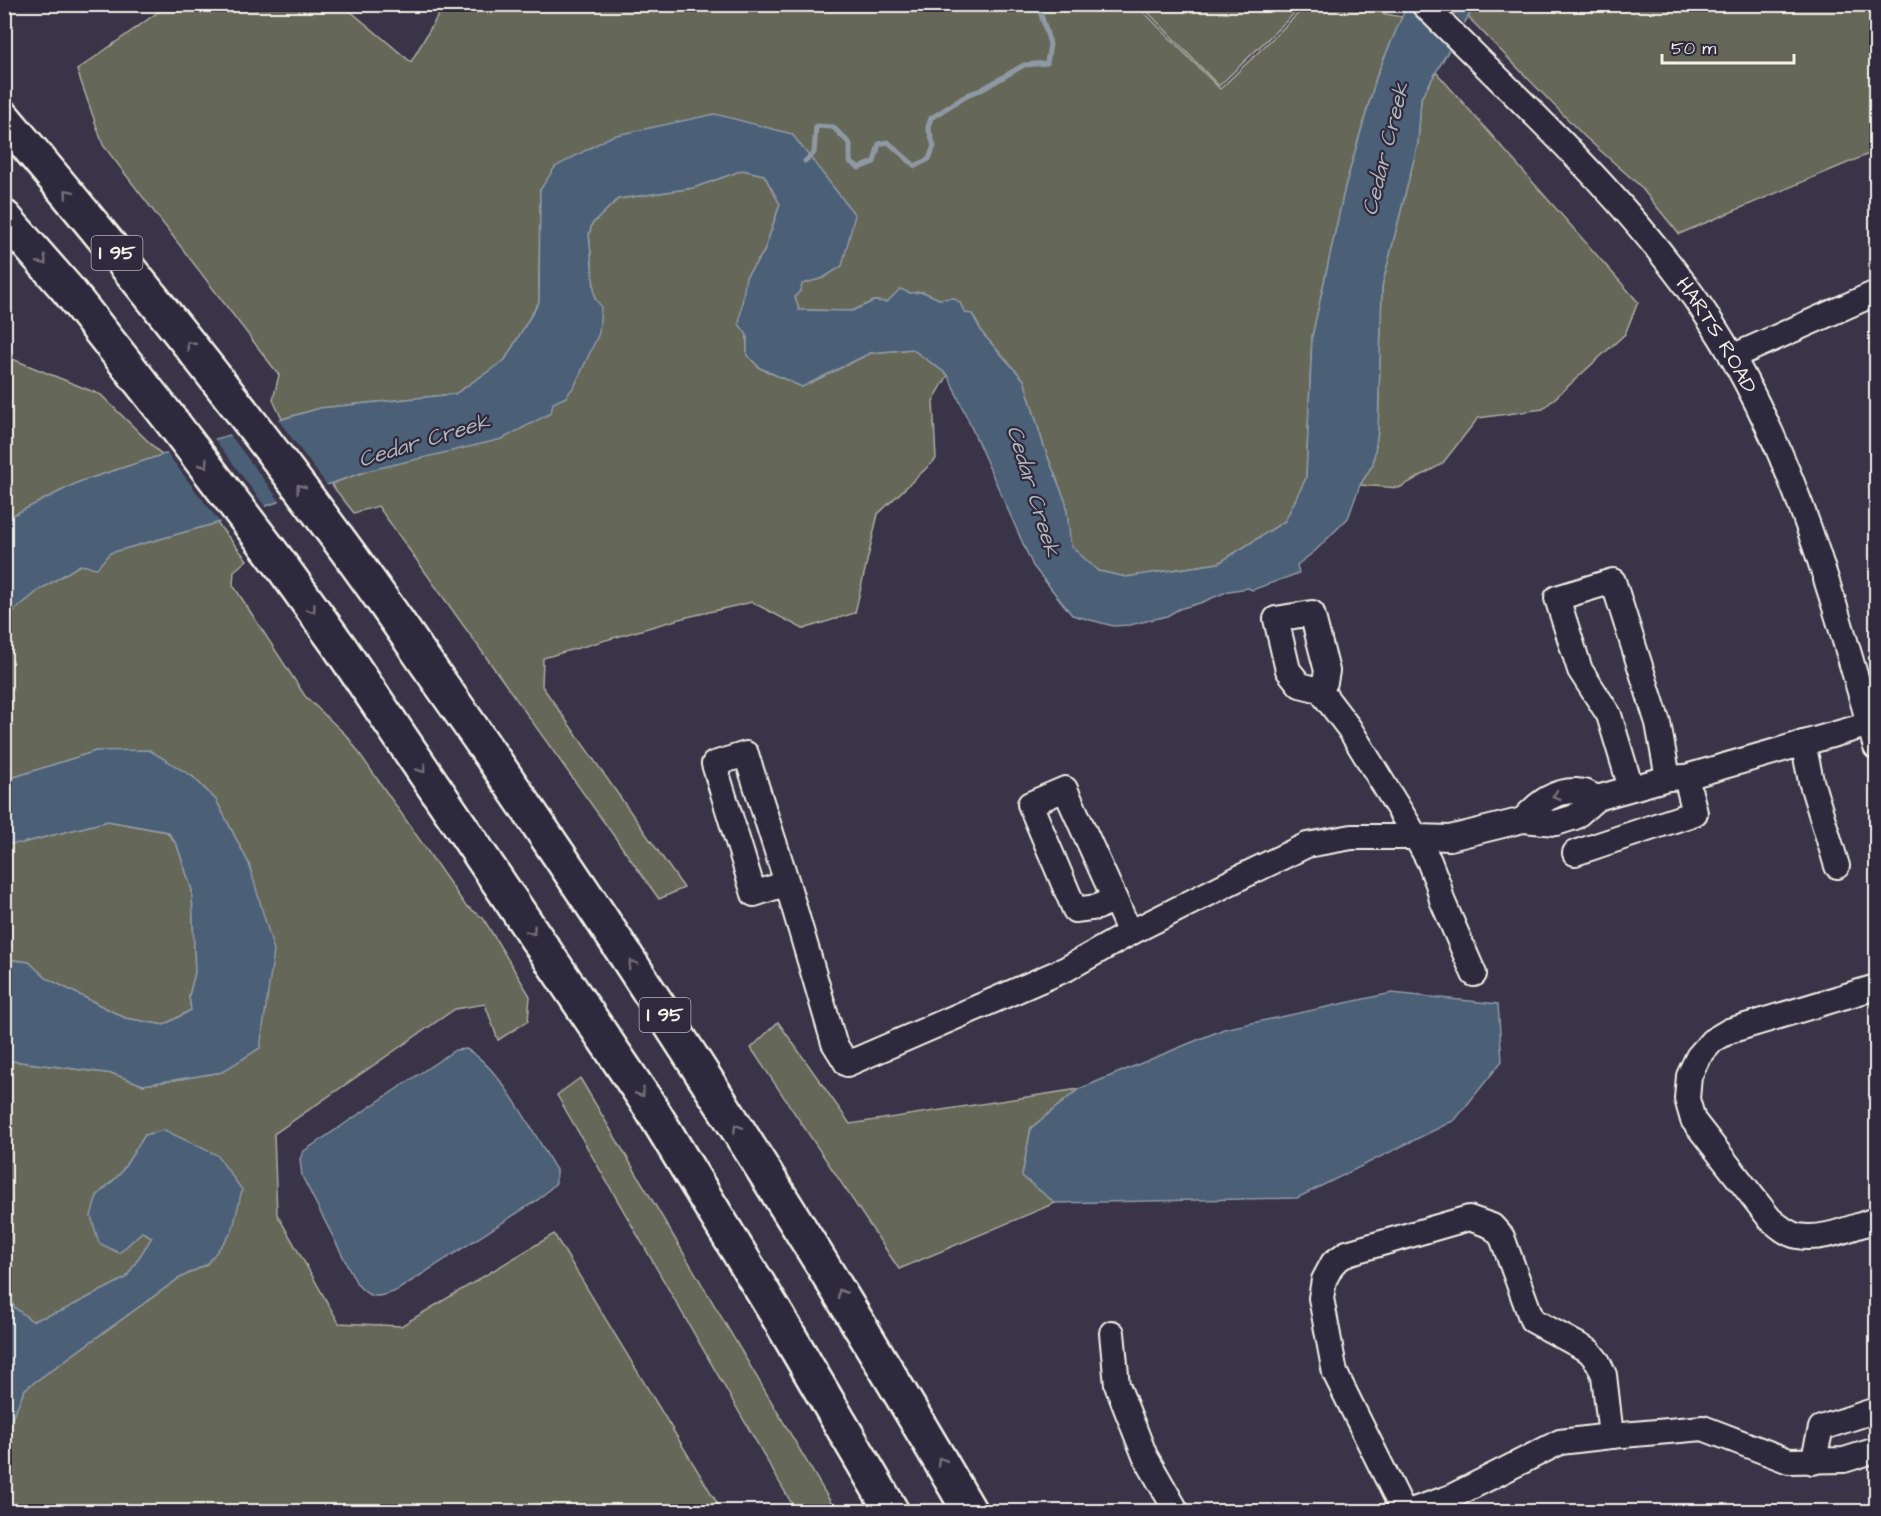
<svg xmlns="http://www.w3.org/2000/svg" width="1881" height="1516" font-family="'Architects Daughter',sans-serif">
  <style>
    .green { fill: #656759; stroke: #acaca0; stroke-width: 1.5 }
    .water { fill: #4c5f77; stroke: #8f99a4; stroke-width: 1.5 }
    .pier { fill: #3a3449 }
    .lines { fill: none; stroke-linecap: round; stroke-linejoin: round }
    .stream { stroke: #8f99a4; stroke-width: 5 }
    .minor-casing { stroke: #f4f1e8; stroke-width: 28 }
    .highway-casing { stroke: #f4f1e8; stroke-width: 38 }
    .minor { stroke: #2f2a3d; stroke-width: 24 }
    .highway { stroke: #2f2a3d; stroke-width: 33 }
    .oneway { stroke: #747079 }
    .labels { text-anchor: middle; dominant-baseline: central; stroke-width: 4.5; stroke-linejoin: round; paint-order: stroke }
    .shield { fill: #2f2a3d; stroke: #b9b5b5; stroke-width: 1.5 }
    .shield-label { font-size: 20px; font-weight: bold; fill: #f4f1e8 }
    .street-label { font-size: 21px; fill: #f4f1e8; stroke: #2f2a3d }
    .water-label { font-size: 22px; font-style: italic; fill: #b1b7bb; stroke: #2f2a3d }
  </style>
  <rect width="100%" height="100%" fill="#3a3449"/>
  <filter id="ink" filterUnits="userSpaceOnUse"><feTurbulence type="fractalNoise" baseFrequency=".0167" numOctaves="2"/><feDisplacementMap in="SourceGraphic" scale="12" xChannelSelector="R" yChannelSelector="G"/><feConvolveMatrix kernelMatrix="1 2 1 2 8 2 1 2 1" color-interpolation-filters="sRGB"/></filter>
  <g filter="url(#ink)">
    <g class="green">
      <polygon points="1136,4 1220,89 1307,5 1368,5 1376,12 1402,17 1377,75 1345,187 1312,337 1306,478 1285,521 1219,563 1126,577 1098,571 1070,546 1066,503 1044,447 1024,380 983,334 972,314 965,314 960,303 939,299 923,292 910,293 887,302 874,301 852,311 799,310 795,297 801,284 823,278 792,134 540,190 539,302 505,360 455,394 320,408 282,419 273,400 279,375 103,145 77,70 168,5 343,5 411,62 444,5"/>
      <polygon points="1141,5 1303,5 1219,86"/>
      <polygon points="1475,5 1876,5 1876,151 1679,234 1639,185 1584,136 1468,17"/>
      <polygon points="1436,72 1638,302 1625,334 1543,409 1478,418 1442,464 1399,488 1360,485 1373,464 1378,430 1382,286 1418,143 1421,98"/>
      <polygon points="743,170 764,175 780,204 764,252 746,277 747,355 760,368 802,387 871,353 912,349 948,375 933,401 936,459 878,514 855,613 803,629 752,602 683,618 543,658 542,686 684,888 659,899 378,506 354,513 331,484 566,397 595,299 589,234 592,224 618,199 693,188"/>
      <polygon points="5,356 101,395 162,455 79,482 5,519"/>
      <polygon points="217,523 247,560 234,571 233,585 305,696 348,737 465,905 483,918 530,996 528,1021 498,1040 485,1004 455,1009 274,1134 277,1214 339,1323 401,1326 554,1234 722,1511 5,1511 5,1434 25,1389 178,1279 207,1264 145,1135 120,1174 97,1196 152,1238 126,1278 62,1311 32,1321 15,1308 5,1290 5,1060 114,1074 143,1085 222,1072 249,864 216,800 192,776 96,751 5,780 5,618 39,590 80,565 97,567 109,553"/>
      <polygon points="108,821 167,832 177,845 192,890 195,973 189,996 191,1010 164,1025 125,1018 46,978 29,962 5,959 4,844 22,843"/>
      <polygon points="778,1022 850,1124 1079,1089 1031,1128 1022,1176 1055,1203 899,1269 751,1048"/>
      <polygon points="580,1078 836,1511 796,1511 557,1095"/>
    </g>
    <g class="water">
      <polygon points="1407,5 1475,5 1421,98 1418,143 1382,286 1378,430 1373,464 1360,485 1348,518 1315,551 1297,565 1299,573 1252,590 1248,588 1229,591 1200,603 1179,609 1167,616 1130,625 1113,626 1072,615 1033,566 948,375 912,349 870,353 802,387 760,368 747,355 747,335 739,324 746,277 764,252 780,204 764,175 743,170 693,188 618,199 592,224 589,234 595,299 601,306 599,333 575,385 566,397 553,403 551,413 502,439 367,471 217,523 110,553 97,568 80,565 39,590 5,618 5,519 79,482 162,455 320,408 455,394 505,360 539,302 540,190 555,167 612,136 715,114 792,134 855,215 842,266 823,278 802,284 801,290 795,297 799,310 852,311 874,301 887,302 900,289 910,293 923,292 939,299 954,298 960,303 965,313 972,314 983,334 1024,380 1044,447 1066,503 1071,546 1098,571 1126,577 1219,563 1285,521 1306,478 1312,337 1345,187 1377,75"/>
      <polygon points="149,750 192,776 216,800 249,864 274,951 260,1048 222,1072 143,1085 114,1074 5,1060 5,959 29,962 46,978 125,1018 164,1025 191,1010 189,996 195,973 192,890 177,845 168,832 108,821 22,843 5,844 5,780 96,751"/>
      <polygon points="1392,993 1498,1004 1502,1061 1455,1120 1297,1198 1055,1203 1022,1176 1031,1128 1079,1089 1224,1029"/>
      <path d="M466,1049C500,1066 536,1137 556,1170V1183L539,1199L396,1291C378,1297 371,1301 357,1284L302,1176L300,1159L304,1151L455,1050Z"/>
      <polygon points="164,1130 217,1155 242,1190 232,1232 207,1264 178,1279 25,1389 5,1434 5,1290 15,1308 32,1321 62,1311 126,1278 152,1237 142,1232 119,1253 99,1243 91,1216 97,1196 120,1174 145,1135"/>
    </g>
    <g class="pier">
      <polygon points="1405,5 1445,5 1467,26 1452,52"/>
      <polygon points="277,418 329,488 282,504 228,432"/>
      <polygon points="213,437 267,509 222,525 165,451"/>
    </g>
    <g class="lines">
      <polyline class="stream" points="805,161 814,153 816,126 833,127 850,144 850,162 859,168 874,162 879,144 888,142 915,166 929,159 934,146 928,127 931,118 969,94 981,90 1024,65 1047,63 1050,44 1040,11 1040,4"/>
      <g class="minor-casing">
        <g id="minor">
          <path id="s1" d="M1423,4C1523,104 1631,201 1709,319C1794,448 1833,600 1876,747"/>
          <polyline points="1732,357 1876,293"/>
          <polyline points="1320,690 1300,685 1288,670 1276,619 1312,613 1327,671 1325,682 1320,690 1349,728 1416,837 1450,838 1523,820 1556,823 1575,817 1597,798 1668,778 1686,777 1870,724"/>
          <polyline points="1803,743 1811,781 1837,866"/>
          <polyline points="1631,788 1609,715 1580,670 1557,598 1613,581 1658,723 1668,778"/>
          <path d="M1523,820C1538,803 1554,790 1578,791C1584,791 1591,795 1597,798"/>
          <polyline points="1575,853 1695,813 1686,777"/>
          <polyline points="787,883 754,894 714,764 746,754 787,883 834,1043 847,1064 1066,969 1130,933 1243,876 1307,845 1352,837 1416,837 1429,861 1438,884 1442,900 1474,974"/>
          <polyline points="1114,898 1098,907 1075,910 1030,804 1065,789 1130,933"/>
          <path d="M1876,987L1729,1031L1712,1041L1698,1057L1689,1076L1687,1099L1693,1120L1770,1219C1778,1226 1787,1234 1798,1236C1823,1241 1852,1227 1876,1220"/>
          <polyline points="1112,1333 1117,1385 1145,1456 1177,1512"/>
          <polyline points="1813,1462 1821,1428 1876,1410"/>
          <polyline points="1404,1512 1335,1373 1321,1298 1324,1280 1333,1263 1347,1253 1469,1218 1492,1226 1502,1237 1532,1320 1589,1351 1598,1362 1604,1375 1611,1436"/>
          <polyline points="1408,1512 1451,1497 1560,1442 1611,1436 1703,1428 1789,1461 1844,1460 1876,1450"/>
        </g>
      </g>
      <g class="highway-casing">
        <g id="highway">
          <path d="M4,118C118,253 228,390 333,532C364,573 393,615 422,657C501,769 578,881 652,996C762,1165 869,1337 970,1512"/>
          <polyline points="4,217 68,290 169,418 278,561 339,646 649,1105 777,1315 892,1512"/>
        </g>
      </g>
      <use href="#minor" class="minor"/>
      <use href="#highway" class="highway"/>
    </g>
    <defs><path id="oneway-chevron" d="M-2-3.5L2.5 0L-2 3.5" fill="none" stroke-width="1.6" stroke-linecap="round" stroke-linejoin="round" transform="scale(1.5)"/></defs>
    <g class="oneway">
      <use href="#oneway-chevron" transform="translate(68 193) rotate(-130)"/>
      <use href="#oneway-chevron" transform="translate(43 261) rotate(49)"/>
      <use href="#oneway-chevron" transform="translate(190 345) rotate(-129)"/>
      <use href="#oneway-chevron" transform="translate(204 464) rotate(53)"/>
      <use href="#oneway-chevron" transform="translate(300 488) rotate(-127)"/>
      <use href="#oneway-chevron" transform="translate(312 609) rotate(54)"/>
      <use href="#oneway-chevron" transform="translate(422 769) rotate(56)"/>
      <use href="#oneway-chevron" transform="translate(1556 796) rotate(161)"/>
      <use href="#oneway-chevron" transform="translate(532 931) rotate(56)"/>
      <use href="#oneway-chevron" transform="translate(632 964) rotate(-123)"/>
      <use href="#oneway-chevron" transform="translate(641 1093) rotate(56)"/>
      <use href="#oneway-chevron" transform="translate(737 1128) rotate(-122)"/>
      <use href="#oneway-chevron" transform="translate(841 1293) rotate(-121)"/>
      <use href="#oneway-chevron" transform="translate(941 1461) rotate(-120)"/>
    </g>
  </g>
  <g class="labels">
    <g class="shield">
      <rect x="91.5" y="236" width="51" height="34" rx="4.5"/>
      <rect x="639.5" y="998" width="51" height="34" rx="4.5"/>
    </g>
    <g class="shield-label">
      <text x="117" y="253">I 95</text>
      <text x="665" y="1015">I 95</text>
    </g>
    <g class="street-label">
      <text stroke="none"><textPath href="#s1" startOffset="444">HARTS ROAD</textPath></text>
    </g>
    <g class="water-label">
      <text transform="translate(1386 149) rotate(-76)">Cedar Creek</text>
      <text transform="translate(424 441) rotate(-17)">Cedar Creek</text>
      <text transform="translate(1033 491) rotate(73)">Cedar Creek</text>
    </g>
  </g>
  <rect width="1881" height="1516" fill="none" stroke="#2f2a3d" stroke-width="24"/>
  <rect x="12" y="12" width="1857" height="1492" fill="none" stroke="#f4f1e8" stroke-width="2" filter="url(#ink)"/>
  <path d="M1662 54v9h132v-9" fill="none" stroke="#f4f1e8" stroke-width="3"/>
  <text x="1671" y="54" font-size="18" fill="#f4f1e8" stroke="#2f2a3d" stroke-width="4.5" paint-order="stroke">50 m</text>
</svg>
